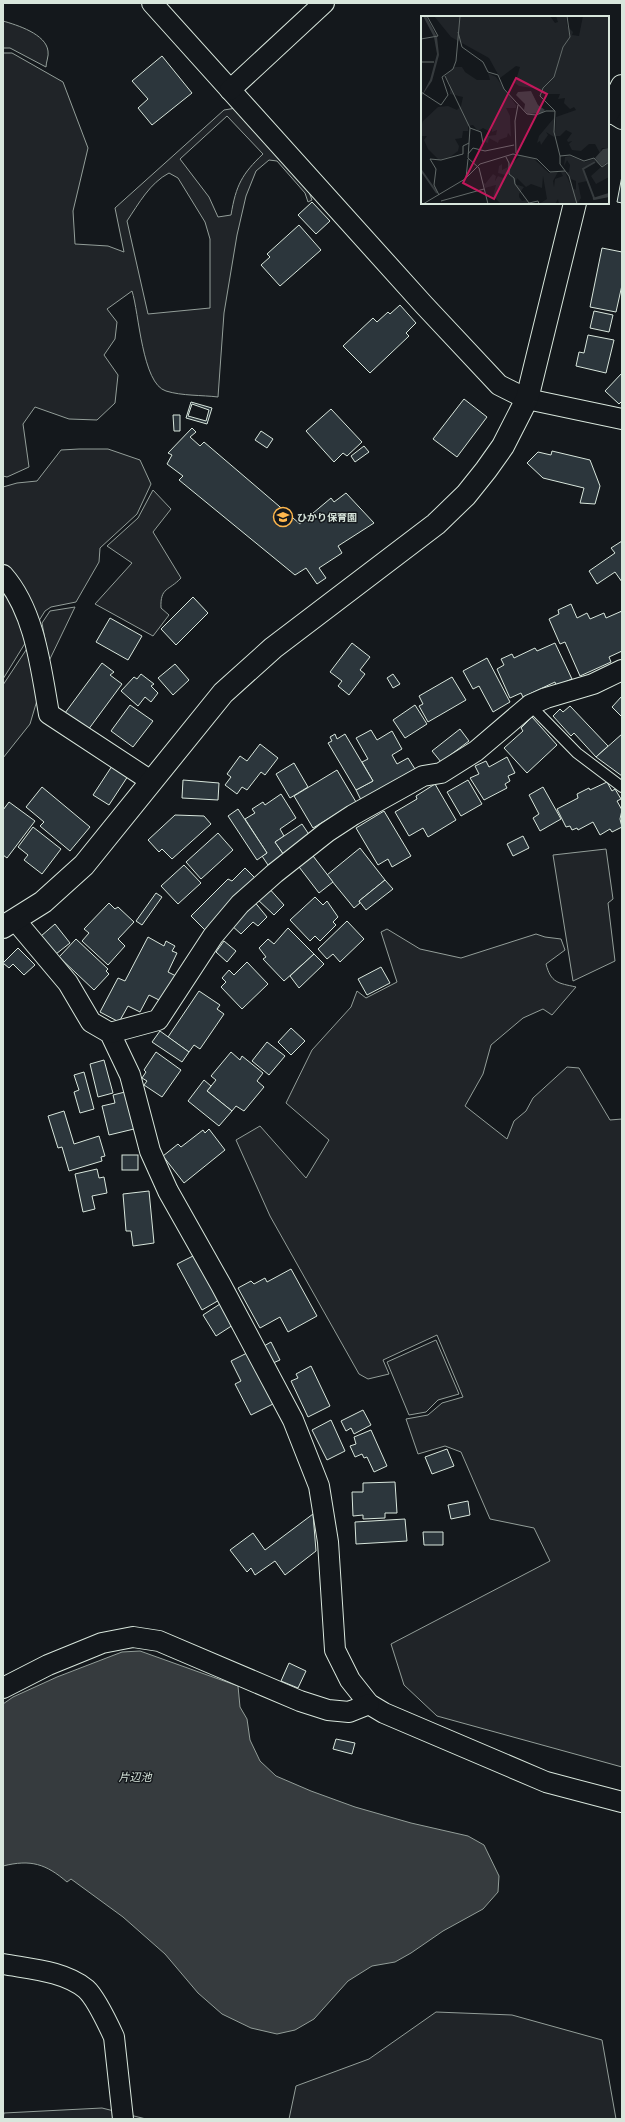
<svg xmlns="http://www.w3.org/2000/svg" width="625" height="2122" font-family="Arial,'Noto Sans JP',sans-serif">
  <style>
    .green { fill: #202428; stroke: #939e99; fill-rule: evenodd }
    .water { fill: #363b3e; stroke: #939e99 }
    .building { fill: #2c363c; stroke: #d8e6dc; fill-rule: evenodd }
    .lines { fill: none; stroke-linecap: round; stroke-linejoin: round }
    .service-casing { stroke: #d8e6dc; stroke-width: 12 }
    .minor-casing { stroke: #d8e6dc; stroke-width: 22 }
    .tertiary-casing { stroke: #d8e6dc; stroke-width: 24 }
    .service { stroke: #14181c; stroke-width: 10 }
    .minor { stroke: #14181c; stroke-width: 20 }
    .tertiary { stroke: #14181c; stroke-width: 22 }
    .labels { text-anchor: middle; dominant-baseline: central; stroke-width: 3; stroke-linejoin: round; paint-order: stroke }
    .poi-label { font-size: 10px; font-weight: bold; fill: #d8e6dc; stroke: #14181c; text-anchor: start }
    .water-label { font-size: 11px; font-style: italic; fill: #d8e6dc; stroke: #14181c }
    .inset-river { fill: none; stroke: #363b3e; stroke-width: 2 }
    .inset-road { fill: none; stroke: #626a69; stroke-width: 1 }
    .view { fill: #c2185b; fill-opacity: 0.15; stroke: #c2185b; stroke-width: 2 }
    .inset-edge { fill: none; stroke: #d8e6dc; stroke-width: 2 }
  </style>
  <rect width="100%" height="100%" fill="#14181c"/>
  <g class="green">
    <path d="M3,21C17,25 46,34 48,51C49,56 46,62 46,67L10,48H3Z"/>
    <path d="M3,53H12L63,82L88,148L73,211L75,244L108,246L124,252L115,208L224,110L236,108L311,189L309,192L312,200L308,202L305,193L277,161L269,160L256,171L246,196L237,235L224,313L218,397C202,395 182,396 166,391C142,384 139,312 132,291L107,309L117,322L115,339L104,355L118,375L115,403L97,420L69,419L35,407L23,424L29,467L7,477L3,476ZM227,116L263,154C242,174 236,185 231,215L218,217L209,197L180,159ZM169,173L178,178L205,222L210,239V308L148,314L127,221C139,203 150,183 169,173Z"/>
    <polygon points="79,449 108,449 140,460 151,484 137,514 100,548 99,562 76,602 51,607 45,611 3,679 3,487 17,483 37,481 61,450"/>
    <path d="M153,490L171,509L153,532L181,578C169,591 160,587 161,608L169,615L153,636L95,604L132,563L107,546L138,518Z"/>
    <polygon points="75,607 49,661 42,623 50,611"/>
    <polygon points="28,647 38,697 30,724 3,758 3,685"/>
    <polygon points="606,849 613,899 608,903 615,961 573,981 553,855"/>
    <path d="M387,929L420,949L461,958L536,934L545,937L561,939L565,950L546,964C551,983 558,983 576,987L552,1015L543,1009L523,1018L491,1045L483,1074L465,1106L507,1139L514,1121L526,1111L533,1098L567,1067L579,1068L610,1120L622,1119V1767L437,1716L404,1685L391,1644L550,1561L534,1528L490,1519L461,1452L445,1446L418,1454L406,1419L428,1415L442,1403L463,1397L437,1335L383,1360L389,1374L368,1379L359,1374L270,1216L236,1140L260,1126L306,1178L329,1140L286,1103L312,1050L351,1007L357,991L366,998L397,982L381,932Z"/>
    <polygon points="436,1340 459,1394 438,1400 426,1412 409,1415 387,1362"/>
    <polygon points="436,2012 512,2015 602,2040 616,2119 289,2119 296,2086 369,2059"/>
    <polygon points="102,2108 146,2119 3,2119 4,2113"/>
  </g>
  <path class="water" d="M140,1651L238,1686L240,1707L247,1719L250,1740L260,1761L276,1776L311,1791L355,1807L411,1823L468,1836L484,1845L499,1876L498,1892L483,1909L443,1931L411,1953L395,1962L372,1966L348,1981L314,2019L295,2030L277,2034L251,2028L222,2014L198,1993L165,1954L123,1917L71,1879L67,1882C46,1864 31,1859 3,1866V1704L13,1697L57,1677L122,1652Z"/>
  <g class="building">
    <polygon points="162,56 192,93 152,125 138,108 148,99 132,81"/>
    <polygon points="622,176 622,203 617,202"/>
    <polygon points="312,202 330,221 316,234 298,215"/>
    <polygon points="299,225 321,250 280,286 261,265 270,257 267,254"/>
    <polygon points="602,248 622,252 622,285 616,312 590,307"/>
    <polygon points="400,305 416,323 406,333 409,336 370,373 343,346 373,318 377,322 388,312 390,314"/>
    <polygon points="594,311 613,315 609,332 590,328"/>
    <polygon points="588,335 614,340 606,373 576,366 579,352 584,353"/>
    <polygon points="622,373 622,401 619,404 605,391"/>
    <polygon points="464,399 487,417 457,457 433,439"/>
    <path d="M191,402L212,408L207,424L186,418ZM192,404L209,410L206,421L188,416Z"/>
    <polygon points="331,409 362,442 347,456 343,453 334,462 306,431"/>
    <polygon points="173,415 180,415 180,431 174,431"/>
    <polygon points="192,428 196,432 190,437 200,446 204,442 300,524 331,498 334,502 346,493 374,523 338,546 342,553 319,568 326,578 317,584 306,568 295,575 179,480 183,476 167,464 172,455 168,453"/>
    <polygon points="261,431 273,439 267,448 255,440"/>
    <polygon points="364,446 369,452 355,462 351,456"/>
    <polygon points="552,451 590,460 600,486 595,504 580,503 584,488 543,478 527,463 538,452 551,455"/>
    <polygon points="622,541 622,582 615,572 597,584 589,571 615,553 611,548"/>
    <polygon points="193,597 208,613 176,645 161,629"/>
    <polygon points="571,604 577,618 587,613 590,619 604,613 606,618 622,611 622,651 609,657 611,662 580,676 565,642 560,644 549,619 559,614 558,610"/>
    <polygon points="110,618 142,636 128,660 96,642"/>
    <polygon points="352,643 370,657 360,670 365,674 349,695 338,686 342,681 330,672"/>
    <polygon points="555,643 572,679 556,686 555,682 523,697 521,693 510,698 497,669 504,665 501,659 512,654 514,658 535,648 537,651"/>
    <polygon points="487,658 510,702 493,712 479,686 473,689 463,671"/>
    <polygon points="102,663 114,672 110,675 122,684 88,730 65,713"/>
    <polygon points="175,664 189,680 173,695 158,678"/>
    <polygon points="141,674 154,684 151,686 158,693 151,702 145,697 138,706 121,691 134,677 137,679"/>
    <polygon points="393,674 400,684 393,688 387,678"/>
    <polygon points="452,677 466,700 428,722 419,706 423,704 419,696"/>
    <polygon points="622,696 622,717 612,707"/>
    <polygon points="130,705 153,721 133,747 111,731"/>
    <polygon points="415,705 427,724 405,738 393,720"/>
    <polygon points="570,706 608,746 596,757 574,733 571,736 553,716 560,709 563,712"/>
    <polygon points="532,717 557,745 527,773 504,748 523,731 521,728"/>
    <polygon points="460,729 469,741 441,762 432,751"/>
    <polygon points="371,730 377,740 392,731 402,749 392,755 397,764 408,758 415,769 361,800 356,790 373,781 362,762 368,759 356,738"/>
    <polygon points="335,734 337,739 345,734 373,781 356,790 328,743 332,741 330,737"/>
    <polygon points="622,734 622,776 596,757"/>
    <polygon points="260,744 278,758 265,775 261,772 247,790 242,787 237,794 225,785 231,777 227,774 240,756 247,761"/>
    <polygon points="507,757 515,773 508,776 510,781 505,784 507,788 484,800 470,778 479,774 475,766 486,761 489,767"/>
    <polygon points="294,763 308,787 290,798 276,774"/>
    <polygon points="112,766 128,776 109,805 93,795"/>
    <polygon points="337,770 356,802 313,828 294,796"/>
    <polygon points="183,780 219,783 218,800 182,798"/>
    <polygon points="468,780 482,804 461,816 447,792"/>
    <polygon points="607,782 612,791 615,789 621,799 617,801 622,810 620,819 622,827 612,832 610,829 600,835 593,822 578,830 577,828 572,830 570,826 566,827 557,809 578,798 577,794 589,788 590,790"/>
    <polygon points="435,784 456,820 428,837 423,828 409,836 395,812 417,799 416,796"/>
    <polygon points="42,787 90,827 70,851 40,826 44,822 26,807"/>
    <polygon points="543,787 561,819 540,831 533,818 539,814 529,795"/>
    <polygon points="281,794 296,818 280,829 284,836 275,842 284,855 268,865 262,856 267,853 245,819 255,813 252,809 263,802 265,805"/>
    <polygon points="9,802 35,821 7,858 3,855 3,810"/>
    <polygon points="238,809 267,853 257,860 228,816"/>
    <polygon points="384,811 411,856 392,867 388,859 378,865 356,828"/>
    <polygon points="175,815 204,816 211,824 172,859 162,849 159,852 148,840"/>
    <polygon points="302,824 310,836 284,855 275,842"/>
    <polygon points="33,827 61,849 42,874 24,860 28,855 18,847"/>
    <polygon points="218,833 233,850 201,879 186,862"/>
    <polygon points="523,836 529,848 513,856 507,844"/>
    <polygon points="360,848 385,880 359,901 360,903 354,908 327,875"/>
    <polygon points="310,852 333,882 319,893 296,863"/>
    <polygon points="184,865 201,883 178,904 161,886"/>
    <polygon points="245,868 256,879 205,930 191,916 228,879 232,881"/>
    <polygon points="385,880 393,889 366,910 359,901"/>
    <polygon points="267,886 284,905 274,915 256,898"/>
    <polygon points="156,893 162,897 142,925 136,921"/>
    <polygon points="315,897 323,905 327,901 338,917 333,922 336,925 320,941 315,936 310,941 290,920"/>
    <polygon points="253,900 267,917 258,926 253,922 241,934 230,924"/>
    <polygon points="109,903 115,909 118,907 134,922 118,939 125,946 108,965 82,941 89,933 84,929"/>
    <polygon points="347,921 364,939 340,962 333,954 327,959 318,949"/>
    <polygon points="55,924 70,943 56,954 41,936"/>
    <polygon points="288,928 314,954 284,981 263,959 266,957 259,948 268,939 274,944"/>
    <polygon points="148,937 164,946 166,941 175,946 172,951 177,953 168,972 176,976 163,1002 149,995 140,1012 128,1006 119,1022 100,1012 118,978 125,981"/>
    <polygon points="76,939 108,969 106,971 109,974 94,990 59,957"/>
    <polygon points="224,941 236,951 227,962 216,952"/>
    <polygon points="18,948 35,965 24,975 13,964 9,968 3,963"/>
    <polygon points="314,954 324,964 299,988 290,976"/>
    <polygon points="247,962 268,984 242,1009 221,987 226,982 222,978 229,970 234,975"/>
    <polygon points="381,967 390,983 367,995 358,979"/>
    <polygon points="199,991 220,1005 217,1009 224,1014 200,1049 194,1045 189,1052 168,1037"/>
    <polygon points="291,1028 305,1041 291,1055 278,1042"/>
    <polygon points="160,1031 189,1052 182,1062 152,1042"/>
    <polygon points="267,1042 285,1056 269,1075 252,1061"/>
    <polygon points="156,1052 181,1070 162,1097 144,1085 147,1081 142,1078 146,1072 144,1070"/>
    <polygon points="231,1052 240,1060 242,1056 263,1073 257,1081 264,1087 244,1111 236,1106 232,1111 207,1091 216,1080 211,1076"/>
    <polygon points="104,1060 113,1093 98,1097 90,1064"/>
    <polygon points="84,1072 94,1109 80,1113 74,1092 79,1090 74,1075"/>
    <polygon points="204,1080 211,1086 207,1091 232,1111 219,1126 188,1101"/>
    <polygon points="125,1092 134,1129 109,1135 102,1106 115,1103 113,1095"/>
    <polygon points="64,1111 74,1144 99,1136 105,1156 101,1157 102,1161 69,1171 62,1147 58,1148 48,1116"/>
    <polygon points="209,1129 225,1150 184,1183 163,1156 178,1144 181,1147 203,1130 205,1133"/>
    <rect x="122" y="1155" width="16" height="15"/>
    <polygon points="97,1169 99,1178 104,1177 107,1193 92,1196 95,1209 83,1212 75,1174"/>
    <polygon points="149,1191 154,1243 133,1246 131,1231 126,1231 123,1194"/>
    <polygon points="197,1254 221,1299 202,1310 177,1264"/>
    <polygon points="291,1269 317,1316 288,1332 280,1317 260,1328 238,1288 251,1281 254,1284 265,1278 267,1282"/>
    <polygon points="220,1304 233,1325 216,1336 203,1315"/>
    <polygon points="271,1342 280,1360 273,1363 264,1346"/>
    <polygon points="249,1352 275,1403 251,1415 235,1384 241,1381 231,1361"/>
    <polygon points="311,1366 330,1406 308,1417 291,1381 298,1378 296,1374"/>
    <polygon points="363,1410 371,1425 354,1434 351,1428 346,1431 341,1421"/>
    <polygon points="331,1420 345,1451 327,1460 312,1430"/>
    <polygon points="371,1430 387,1466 374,1472 367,1457 364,1458 362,1454 355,1457 350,1446 356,1444 354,1437"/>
    <polygon points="447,1449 454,1466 432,1474 425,1457"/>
    <polygon points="395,1482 397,1513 385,1513 385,1518 363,1519 363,1515 353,1516 352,1492 363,1492 363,1483"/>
    <polygon points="468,1501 470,1515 451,1519 448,1505"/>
    <polygon points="313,1514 316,1551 285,1575 275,1561 255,1575 251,1568 247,1572 230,1550 253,1533 265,1550"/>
    <polygon points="405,1519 407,1541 356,1544 355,1522"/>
    <polygon points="423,1532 443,1532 443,1545 424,1545"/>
    <polygon points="289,1663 306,1671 298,1688 281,1681"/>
    <polygon points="336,1739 355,1743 352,1754 333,1749"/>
  </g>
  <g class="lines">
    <g class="service-casing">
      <polyline id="service" points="530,705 577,753 622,787"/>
    </g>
    <g class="minor-casing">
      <g id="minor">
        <polyline points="152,3 424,305 499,385 527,399 622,419"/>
        <polyline points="230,90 324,3"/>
        <polyline points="609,111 622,119"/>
        <path d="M3,575C35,611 41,669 49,714L151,781"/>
        <polyline points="15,920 68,983 91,1022 110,1033 130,1075 150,1151 168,1191 221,1285 293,1420 319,1486 328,1542 335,1650 350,1680 369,1704 384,1713 546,1782 622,1802"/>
        <polyline points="110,1033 158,1020 213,936 240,904 275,873 327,832 353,815 423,776 441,773 476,751 530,705 546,698 593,684 622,670"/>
        <polyline points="3,1688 48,1665 102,1643 133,1637 159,1641 300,1701 328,1710 349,1712 369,1704"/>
        <path d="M3,1964C30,1969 64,1971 86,1989C96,1998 108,2024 114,2037L123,2119"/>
      </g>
    </g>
    <g class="tertiary-casing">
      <g id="tertiary">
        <polyline points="608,113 622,86"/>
        <polyline points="3,927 43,902 84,865 223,693 273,648 436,524 466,495 486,470 503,446 527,399 575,203"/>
      </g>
    </g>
    <use href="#service" class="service"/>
    <use href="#minor" class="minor"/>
    <use href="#tertiary" class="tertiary"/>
  </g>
  <defs>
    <g id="school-ring" transform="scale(1)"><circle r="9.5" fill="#14181c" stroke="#ffb74d" stroke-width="1.5"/><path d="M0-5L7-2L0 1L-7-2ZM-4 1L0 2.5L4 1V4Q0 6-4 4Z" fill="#ffb74d"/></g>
  </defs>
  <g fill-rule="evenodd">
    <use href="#school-ring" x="283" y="517"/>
  </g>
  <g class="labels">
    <g class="poi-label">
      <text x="297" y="517">ひかり保育園</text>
    </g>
    <g class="water-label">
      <text x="135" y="1777">片辺池</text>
    </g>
  </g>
  <g transform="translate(421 16)">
    <rect width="188" height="188" fill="#14181c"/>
    <path d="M13,0H129L134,7L137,6L135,0H145L146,10L152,16L151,19L158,20L162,0H188V132H181L179,137L174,128H168L160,135L151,134L148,128L151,125L147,126L146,124L151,117L145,114L139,120H134V117L135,101L155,94L153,91L149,93L143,87L144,82L137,83L139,78H126L113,70L111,72L98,70L94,67L99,51L95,50L79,62L68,42L30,21ZM33,51H41L44,56L56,64H69L67,57L75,61L95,89V92H85L89,100L90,121L87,117L86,121L78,124L77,127L68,122L67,127L64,126L66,120L75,119L76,114L71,116V112L68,115L62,112L57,115L52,109L47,110V115H42L41,122L34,123L38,130L37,135L29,141L18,144L7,133L3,124L6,120H1L0,111L2,105L17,91L27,90L36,94L40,90L42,81L29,78V68L24,60ZM133,102V121L125,116L127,119L120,129L119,125L116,127L118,120ZM100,139L113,143L128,157L137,156L132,165L133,171L134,163L142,160L140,156H144L151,172L155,174V165L150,163L145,156H148L149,149L146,144L143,150L144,141L149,140L164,146L173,143L188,146V161L175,168L170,160L180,151L174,145L161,153L165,160H156H165L166,165L157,167L160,182L156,188H138L137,183L134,188H118L126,183L122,160L121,172L110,168L105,171L96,162L94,168L103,171L98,178V181L101,185L106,184L108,188L79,187L72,180L75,169L64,172L62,166L64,168L72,158L75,160L74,165L77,160L82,162L84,159L77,157L78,150L81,148V154L87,151Z" fill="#202428"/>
    <path d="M2,0H5L16,21L18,39L11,65L0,81L9,64L16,38L13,21ZM110,75L117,89L124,94L121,97L107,98L103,94L104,88L95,79L97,76ZM188,132V145L181,150L174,142L182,133Z" fill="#363b3e"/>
    <path class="inset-river" d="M0,154L16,177M173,182L162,153L174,146M172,183L188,178M173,183L188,180"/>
    <path class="inset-road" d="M37,16L41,31L62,46L67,56L77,59L83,73L106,98L115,99L125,95H134M0,23L17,20L6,0M0,46H13M24,60L49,112L47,142L58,152L67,188M0,76L20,89L27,79L21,61L32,53L35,45L39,0M49,112L60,116L62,127M95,137L94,105L97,89M47,138L52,132L64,135L93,129M139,140L133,116L134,95L119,80L122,72L133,61L142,31L149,21L146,0M85,141L88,147V158L93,162L94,168L108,187L117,185L118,188M9,143L20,144L42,138V130L48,127M9,143L15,153L13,169L18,179M45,162L47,143M20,185L63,173M2,188L44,163L59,148L92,138L116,143L129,156L144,155M156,188L148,160L139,148V140L149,139L163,145L173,142L181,151L188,146"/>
    <path class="view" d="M95,62L126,78L73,183L42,167Z"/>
    <rect width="188" height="188" class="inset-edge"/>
  </g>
  <rect width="625" height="2122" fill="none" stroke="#d8e6dc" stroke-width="8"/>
</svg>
